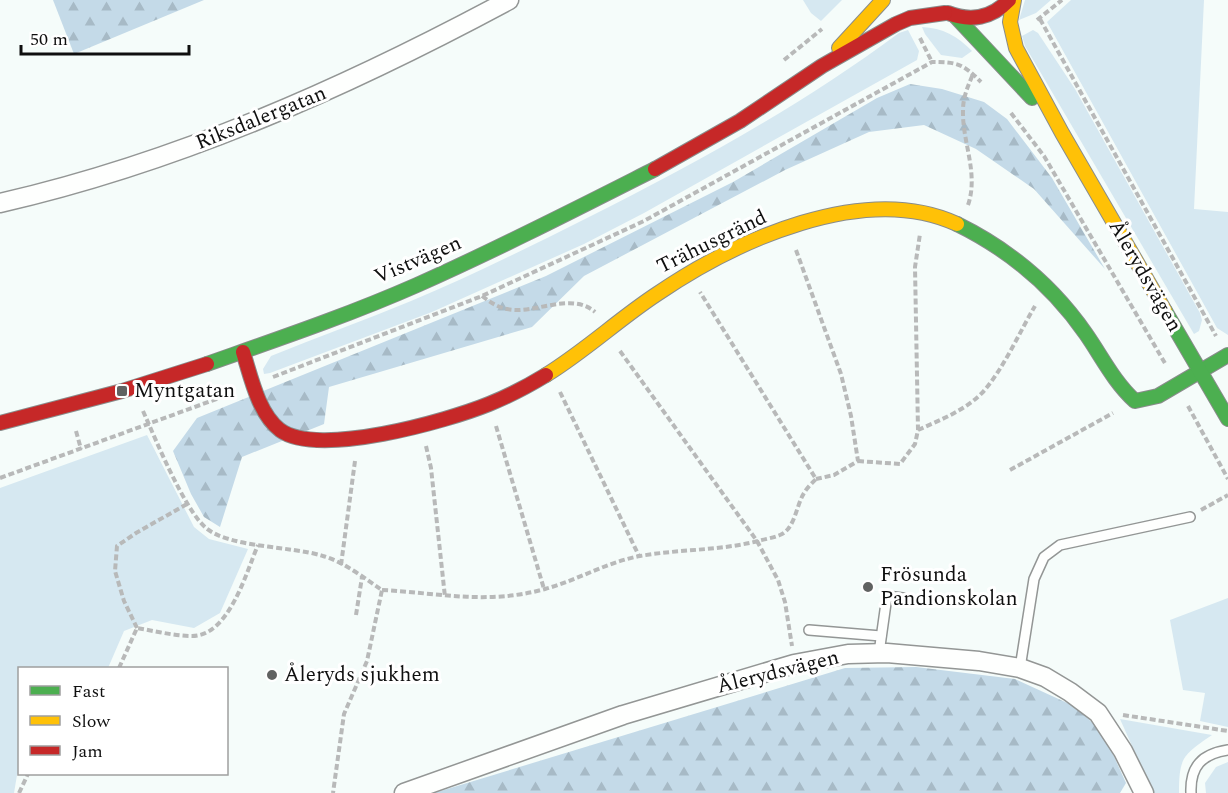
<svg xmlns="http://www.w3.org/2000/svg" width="1228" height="793" font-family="Spectral,serif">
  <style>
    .green { fill: #d6e8f1 }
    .forest { fill: url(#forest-firs) }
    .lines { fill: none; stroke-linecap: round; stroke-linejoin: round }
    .lane-casing { stroke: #939695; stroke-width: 12 }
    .street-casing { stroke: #939695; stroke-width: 21 }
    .fast-casing { stroke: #898c8b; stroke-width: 16 }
    .slow-casing { stroke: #898c8b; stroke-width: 16 }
    .jam-casing { stroke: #898c8b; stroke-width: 16 }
    .path { stroke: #b8b9b9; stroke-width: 4; stroke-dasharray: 6 3; stroke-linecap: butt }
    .lane { stroke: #fefffe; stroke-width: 9 }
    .street { stroke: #fefffe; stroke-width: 18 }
    .fast { stroke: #4caf50; stroke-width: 14 }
    .slow { stroke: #ffc107; stroke-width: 14 }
    .jam { stroke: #c62828; stroke-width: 14 }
    .poi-dot { fill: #606261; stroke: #fff; stroke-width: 2 }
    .labels { text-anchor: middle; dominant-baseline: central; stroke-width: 6; stroke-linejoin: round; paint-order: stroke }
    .street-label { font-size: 21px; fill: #0f0f0f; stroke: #fff }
    .poi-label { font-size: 21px; fill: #0f0f0f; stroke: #fff; text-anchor: start }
  </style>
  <defs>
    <pattern id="forest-firs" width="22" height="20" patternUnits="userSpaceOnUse" patternTransform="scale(1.5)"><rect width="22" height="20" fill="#c4dae8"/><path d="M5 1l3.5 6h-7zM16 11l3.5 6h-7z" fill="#a7bac6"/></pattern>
  </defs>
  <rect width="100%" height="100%" fill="#f5fcfa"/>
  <g class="green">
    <polygon points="803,0 842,0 821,21 811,13"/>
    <polygon points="1025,0 1051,0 1036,13 1019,20"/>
    <polygon points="1071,0 1204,0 1194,209 1228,212 1228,335 1217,328 1047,22"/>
    <path d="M922,27C943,28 957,36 972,51L962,58L941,55L925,34Z"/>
    <path d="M908,30L919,51L917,60L644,213L584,244L432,312L270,373L264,374L263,369L271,356C318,337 365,320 411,301C471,276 529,247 587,218C695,164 802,105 899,33Z"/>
    <polygon points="1033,30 1038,33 1075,89 1200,313 1202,320 1199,331 1194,334 1025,46 1022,36"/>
    <polygon points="147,435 194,527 209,539 248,549 220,613 194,628 152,620 124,631 108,668 20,668 19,771 17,775 14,793 0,793 0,488"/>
    <polygon points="1228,598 1228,727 1200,721 1205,693 1183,690 1170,620"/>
    <path d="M1120,719L1212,735C1183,755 1179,757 1179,793H1153Z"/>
    <polygon points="1228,762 1228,793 1206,793 1205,783 1216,767"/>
  </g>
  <g class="forest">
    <polygon points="53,0 204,0 74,54"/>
    <polygon points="910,84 942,89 984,102 1007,119 1052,178 1105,269 1034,189 976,149 924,125 869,132 785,170 584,276 532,327 329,387 324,424 242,457 220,527 204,517 191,494 173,451 197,418 546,276 733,182 877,98"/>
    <polygon points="916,667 1015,679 1076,707 1104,734 1126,783 1120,793 434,793 845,668"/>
  </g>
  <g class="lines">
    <g class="lane-casing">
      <g id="lane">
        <polyline points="809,630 881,636"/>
        <polyline points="879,653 887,596 910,599"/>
        <polyline points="1020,668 1034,579 1044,557 1060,545 1190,517"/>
        <path d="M1191,793C1190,766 1202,754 1228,750"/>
      </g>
    </g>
    <g class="street-casing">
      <g id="street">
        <path d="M0,203C179,162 347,87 509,0"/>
        <polyline points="404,793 623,715 794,664 848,654 887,653 979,661 1020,668 1045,677 1070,692 1098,713 1123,751 1144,793"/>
      </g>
    </g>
    <g class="fast-casing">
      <g id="fast">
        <polyline points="956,17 1032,98"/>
        <path d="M957,224C1010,250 1052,285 1086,334C1102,357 1114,382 1135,401L1158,396L1228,355"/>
        <polyline points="1165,311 1228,419"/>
        <path d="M207,364C278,339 349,315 417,285C498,249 576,209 655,169"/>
      </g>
    </g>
    <g class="slow-casing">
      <g id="slow">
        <polyline points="1014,0 1010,22 1016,48 1062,133 1165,311"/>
        <polyline points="839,48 883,0"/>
        <path d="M546,375C585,351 619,319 657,294C735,241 864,181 957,224"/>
      </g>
    </g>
    <g class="jam-casing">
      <g id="jam">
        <path d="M948,13C971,22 992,18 1009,0"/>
        <polyline points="655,169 740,121 822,66 896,24 910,18 945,13"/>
        <path d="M243,352C251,377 258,413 280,430C318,458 447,421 489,404C509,396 528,386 546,375"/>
        <polyline points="0,423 122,391 207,364"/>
      </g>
    </g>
    <g class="path">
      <polyline points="1040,19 1216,336"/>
      <polyline points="1037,20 1062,0"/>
      <polyline points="920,38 932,62"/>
      <polyline points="784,60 822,29"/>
      <polyline points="1011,113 1044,156 1166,365"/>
      <path d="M968,205C979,173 962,142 963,110C963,97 968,86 973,74"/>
      <polyline points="796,250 841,374 851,416 858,461 834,475 816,479"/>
      <path d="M482,296C490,302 497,307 507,309C534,315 571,291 595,312"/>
      <polyline points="620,351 757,541 778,580 785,602 792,646"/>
      <path d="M273,377L482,296L644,221L932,62C958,62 963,64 981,82"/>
      <polyline points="560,392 639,556"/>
      <polyline points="1188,406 1228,479"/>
      <path d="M143,411C156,440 184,509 206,528C230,548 292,546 323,556C344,562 364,578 382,590L367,661L344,714L333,793"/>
      <polyline points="496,426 544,589"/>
      <path d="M918,430C940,420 964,411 982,393C1003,370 1019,333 1035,306"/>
      <polyline points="76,431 81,449"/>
      <polyline points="426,446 431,468 445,597"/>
      <polyline points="858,461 900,464 915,444 918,430 915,267 920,234"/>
      <polyline points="1010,470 1113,413"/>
      <polyline points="0,478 233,393"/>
      <polyline points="1201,510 1228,495"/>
      <polyline points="341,565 355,461"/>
      <path d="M382,590C440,593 487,605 545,589C578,580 607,562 640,556C680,549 718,551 758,541C765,539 773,538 780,535C795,529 796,506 804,493C807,488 812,483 816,479L700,292"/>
      <polyline points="356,615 362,577"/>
      <polyline points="137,628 124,601 115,571 117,546 136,533 187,504"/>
      <path d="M119,668L137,628C155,631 174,636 192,636C229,636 246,573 258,545"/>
      <polyline points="1123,715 1228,731"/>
      <polyline points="19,793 28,774"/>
    </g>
    <use href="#lane" class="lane"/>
    <use href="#street" class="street"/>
    <use href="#fast" class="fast"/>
    <use href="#slow" class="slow"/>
    <use href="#jam" class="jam"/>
  </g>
  <g class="poi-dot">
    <rect x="116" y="385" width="12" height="12" rx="3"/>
    <circle cx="868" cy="587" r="6"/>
    <circle cx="272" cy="675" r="6"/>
  </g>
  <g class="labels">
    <g class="street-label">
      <text transform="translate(261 118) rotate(-22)">Riksdalergatan</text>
      <text transform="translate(712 242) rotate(-26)">Trähusgränd</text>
      <text transform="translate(418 260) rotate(-23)">Vistvägen</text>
      <text transform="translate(1145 276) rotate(60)">Ålerydsvägen</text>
      <text transform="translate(778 672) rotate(-14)">Ålerydsvägen</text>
    </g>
    <g class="poi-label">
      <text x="134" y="391">Myntgatan</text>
      <text x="880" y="575">Frösunda<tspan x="880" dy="24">Pandionskolan</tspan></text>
      <text x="284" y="675">Åleryds sjukhem</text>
    </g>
  </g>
  <rect x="18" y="667" width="210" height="108" fill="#ffffff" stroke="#9f9f9f" stroke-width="1.5"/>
  <rect x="30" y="686" width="30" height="9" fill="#4caf50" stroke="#9f9f9f" stroke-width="1.5"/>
  <text x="72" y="697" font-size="18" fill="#0f0f0f">Fast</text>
  <rect x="30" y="716" width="30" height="9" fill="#ffc107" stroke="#9f9f9f" stroke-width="1.5"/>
  <text x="72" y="727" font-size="18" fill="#0f0f0f">Slow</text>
  <rect x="30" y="746" width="30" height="9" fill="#c62828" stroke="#9f9f9f" stroke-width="1.5"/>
  <text x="72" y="757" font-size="18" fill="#0f0f0f">Jam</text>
  <path d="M21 45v9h168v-9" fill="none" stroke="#0f0f0f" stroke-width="3"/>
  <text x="30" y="45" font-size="18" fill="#0f0f0f" stroke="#ffffff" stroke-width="4.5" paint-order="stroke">50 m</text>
</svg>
